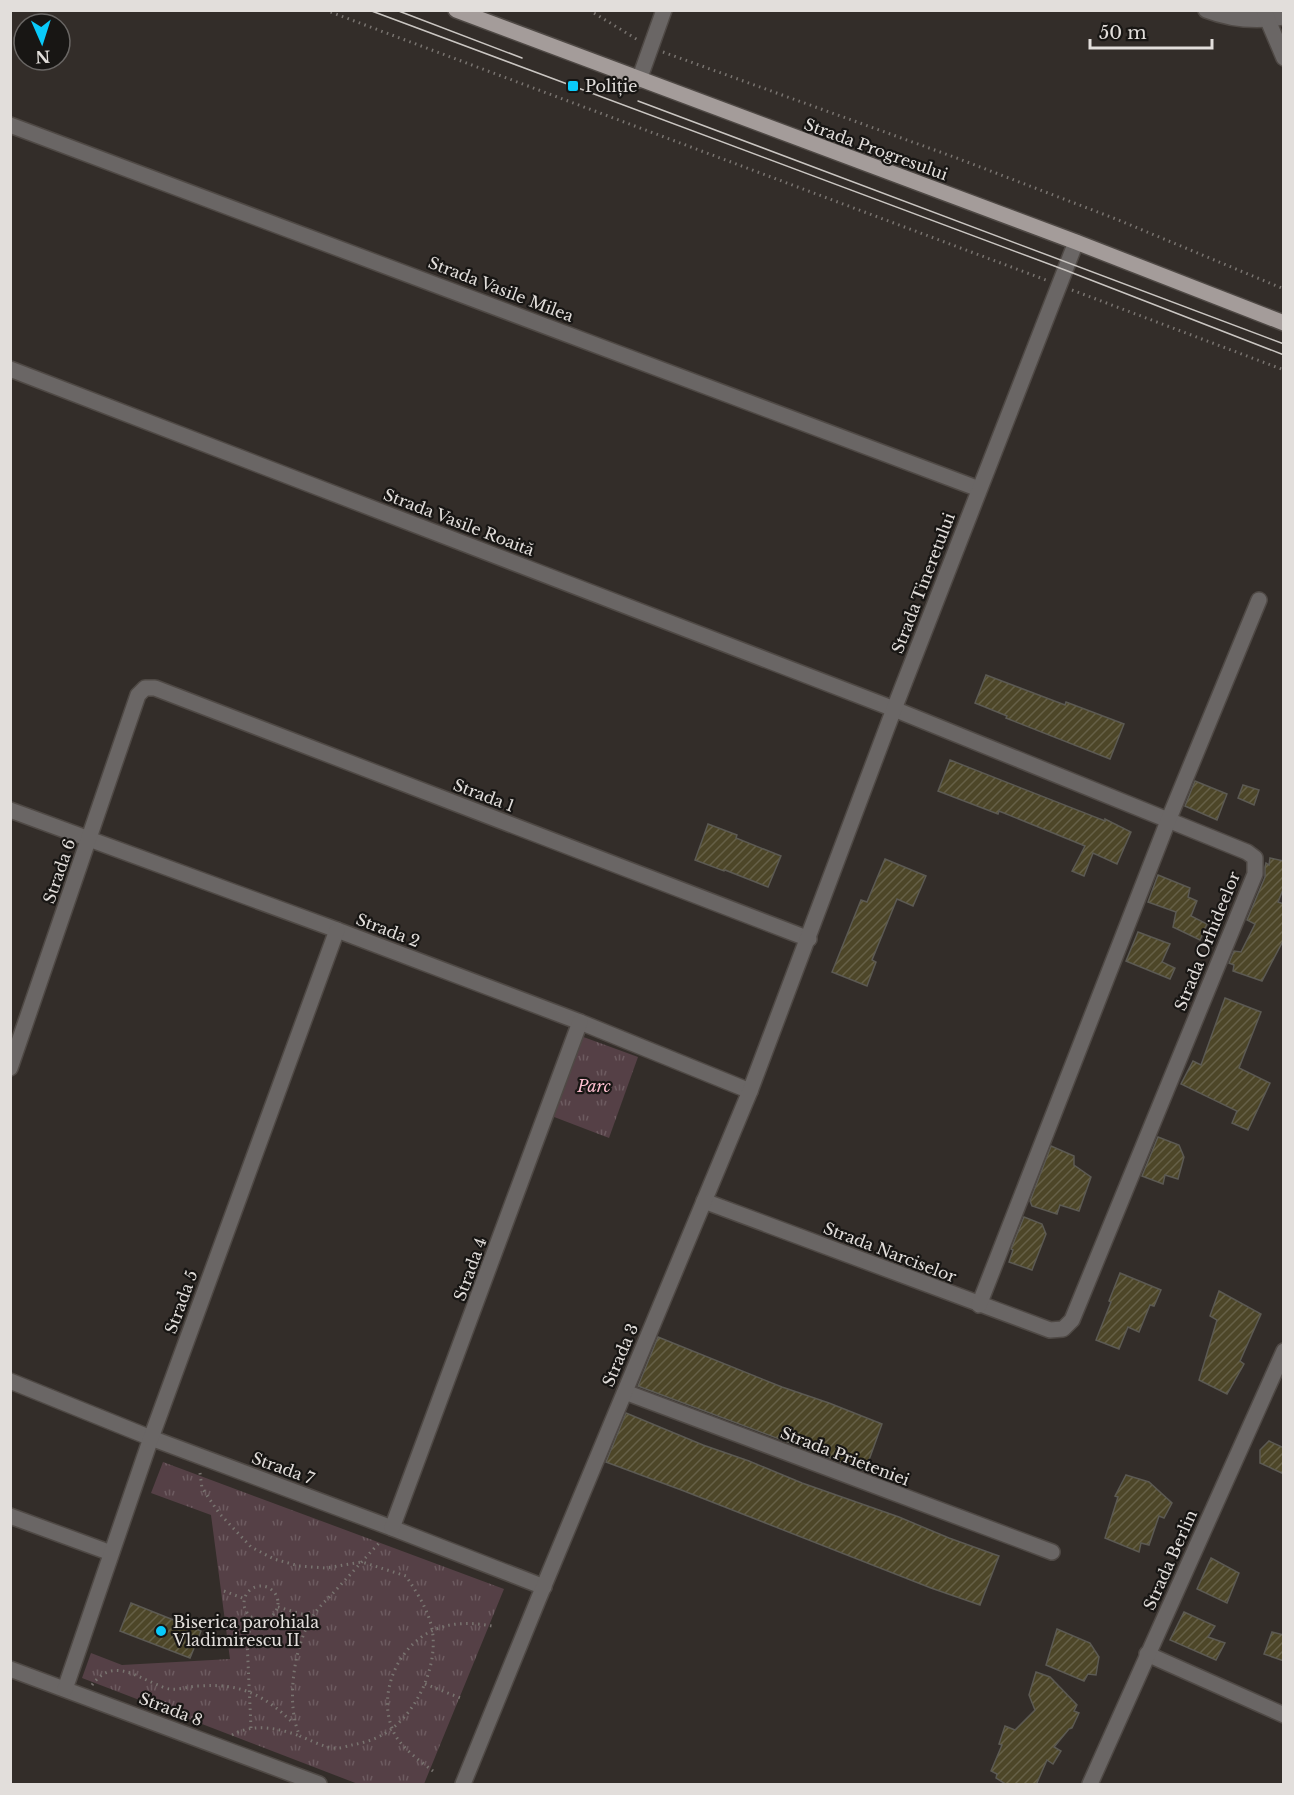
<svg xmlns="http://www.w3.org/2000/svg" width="1294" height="1795" font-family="'Libre Baskerville',serif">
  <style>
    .grass { fill: url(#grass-tufts) }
    .building { fill: url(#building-hatch); stroke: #5c5a53; stroke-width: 1.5 }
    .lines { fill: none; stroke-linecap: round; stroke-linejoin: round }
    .minor-casing { stroke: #4f4945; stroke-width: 18 }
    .primary-casing { stroke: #4f4945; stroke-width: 18 }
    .path { stroke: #797470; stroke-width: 3; stroke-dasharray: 1.5 4.5; stroke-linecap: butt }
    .minor { stroke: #6a6665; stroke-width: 15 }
    .primary { stroke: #a49c9a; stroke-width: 15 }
    .tram { stroke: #cac6c2; stroke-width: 1.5 }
    .poi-dot { fill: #09cafa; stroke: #181614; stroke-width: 2 }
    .labels { text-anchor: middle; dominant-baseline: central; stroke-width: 4.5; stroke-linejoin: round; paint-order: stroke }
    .poi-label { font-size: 16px; fill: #e2dedb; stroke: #181614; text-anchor: start }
    .street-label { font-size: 16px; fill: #e2dedb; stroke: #181614 }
    .park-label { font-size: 16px; font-style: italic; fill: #febfd0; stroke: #181614 }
  </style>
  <defs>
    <pattern id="grass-tufts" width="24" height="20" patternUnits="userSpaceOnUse" patternTransform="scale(1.5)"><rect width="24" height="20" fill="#554046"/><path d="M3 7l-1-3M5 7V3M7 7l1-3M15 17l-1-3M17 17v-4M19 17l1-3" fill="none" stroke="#6d5b60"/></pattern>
    <pattern id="building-hatch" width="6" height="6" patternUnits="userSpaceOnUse" patternTransform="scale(1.5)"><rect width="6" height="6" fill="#4d4628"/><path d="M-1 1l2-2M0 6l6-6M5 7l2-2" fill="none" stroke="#666047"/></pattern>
  </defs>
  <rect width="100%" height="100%" fill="#332d29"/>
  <g class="grass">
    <polygon points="578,1035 638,1057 609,1138 549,1115"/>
    <polygon points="163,1462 504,1589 424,1784 358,1784 82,1678 91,1653 122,1665 230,1659 211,1515 151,1493"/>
  </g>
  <g class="building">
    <polygon points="986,675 1065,705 1066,702 1124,724 1110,759 1006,718 1007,716 975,703"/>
    <polygon points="950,760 1105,821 1105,819 1131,832 1117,864 1093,853 1084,876 1072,871 1085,846 999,811 998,814 938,791"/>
    <polygon points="1195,781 1227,794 1217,820 1185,806"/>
    <polygon points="1243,785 1259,790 1254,805 1238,798"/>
    <polygon points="708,824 737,835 736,838 781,856 768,887 725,870 724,871 695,860"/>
    <polygon points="1270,858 1284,861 1284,887 1278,902 1284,904 1284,939 1262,981 1233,971 1234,965 1229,963 1234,951 1241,952 1255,924 1247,920 1265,877 1265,867 1266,863 1269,865"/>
    <polygon points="885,859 926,876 913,906 897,899 872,960 876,962 867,986 832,972 861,900 867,902"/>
    <polygon points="1158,875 1190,888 1188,897 1197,901 1191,916 1207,924 1200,940 1173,927 1176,912 1148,902"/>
    <polygon points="1138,932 1170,944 1162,962 1175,968 1170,979 1126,961"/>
    <polygon points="1225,998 1261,1012 1239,1068 1270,1083 1248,1130 1232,1123 1237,1111 1181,1084 1193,1061 1201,1065"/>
    <polygon points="1158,1137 1179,1145 1184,1157 1178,1179 1165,1175 1163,1184 1142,1176"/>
    <polygon points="1051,1146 1074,1156 1074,1165 1091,1177 1079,1211 1060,1205 1057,1214 1032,1206 1030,1201"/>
    <polygon points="1024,1217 1042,1224 1046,1234 1032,1270 1009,1262 1013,1250 1011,1249"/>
    <polygon points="1120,1273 1161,1290 1154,1306 1150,1305 1139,1332 1128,1327 1119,1349 1096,1340 1111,1302 1109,1301"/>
    <polygon points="1219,1291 1261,1314 1240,1361 1244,1364 1227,1394 1199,1380 1217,1320 1210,1316"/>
    <polygon points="658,1337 782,1387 829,1403 882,1424 865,1471 638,1386"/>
    <polygon points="626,1413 703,1445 749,1461 802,1483 899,1517 949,1538 999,1556 980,1605 931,1588 684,1491 606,1462"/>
    <polygon points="1269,1441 1284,1448 1284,1474 1260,1463 1260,1450"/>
    <polygon points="1126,1475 1149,1482 1172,1503 1164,1518 1159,1516 1149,1545 1141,1543 1139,1552 1105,1538 1118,1497 1115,1496"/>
    <polygon points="1211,1558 1239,1573 1227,1603 1197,1589"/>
    <polygon points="131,1603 201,1631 190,1658 120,1631"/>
    <polygon points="1184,1612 1215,1626 1208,1637 1225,1643 1216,1660 1170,1640"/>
    <polygon points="1057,1629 1090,1643 1099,1657 1096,1675 1088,1674 1084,1681 1046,1665"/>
    <polygon points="1272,1632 1284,1635 1284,1661 1264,1654"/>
    <polygon points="1036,1672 1050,1677 1077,1705 1074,1711 1079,1713 1072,1728 1069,1729 1054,1747 1061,1751 1053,1764 1047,1760 1036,1785 1007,1785 996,1778 997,1774 991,1771 1002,1745 999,1744 1005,1726 1015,1730 1035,1710 1029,1695"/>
  </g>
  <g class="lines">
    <g class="minor-casing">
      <g id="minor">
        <path d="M1206,10C1232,20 1257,22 1284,17"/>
        <polyline points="1264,11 1284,58"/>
        <polyline points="639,80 664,10"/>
        <polyline points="10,125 979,489"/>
        <polyline points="10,369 894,709 1247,852 1255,858 1255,874 1072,1320 1063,1329 1050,1330 704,1201"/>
        <polyline points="10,810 337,930 580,1022 750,1091"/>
        <polyline points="10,1068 138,695 145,688 155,688 809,939"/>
        <polyline points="979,1305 1168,821 1259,600"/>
        <polyline points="10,1381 151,1438 392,1528 544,1587"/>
        <polyline points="625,1392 1052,1552"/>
        <polyline points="10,1516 111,1553"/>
        <polyline points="392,1528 580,1022"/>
        <polyline points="1147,1654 1284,1715"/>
        <polyline points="10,1669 319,1784"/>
        <polyline points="65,1689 151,1438 337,930"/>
        <polyline points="463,1784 538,1600 750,1091 894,709 1076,242"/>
        <polyline points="1090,1784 1284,1351"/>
      </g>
    </g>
    <g class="primary-casing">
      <polyline id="primary" points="456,10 1076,242 1284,323"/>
    </g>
    <g class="path">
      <polyline points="325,10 1046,280"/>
      <polyline points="589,10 638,40"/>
      <polyline points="663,52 954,157 1116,219 1284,289"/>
      <polyline points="1072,290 1284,370"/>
      <path d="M200,1473L202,1488L219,1513L251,1547L274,1559L299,1566L326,1568L362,1562L406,1576C417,1593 428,1609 432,1629C439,1666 416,1717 382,1735C374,1740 362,1743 352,1745C347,1746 339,1749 334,1748C323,1747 310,1740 300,1736C285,1705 294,1644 313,1616C318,1607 327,1600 334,1592C350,1575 365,1558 381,1541"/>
      <circle cx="261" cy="1603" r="17"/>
      <polyline points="224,1591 245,1599"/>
      <polyline points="278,1607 312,1617"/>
      <polyline points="425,1684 463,1699"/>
      <path d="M92,1685C112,1658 133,1675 158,1685C162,1687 167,1689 171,1689C180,1690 190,1686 199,1686C241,1683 265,1695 294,1724"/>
      <polyline points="251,1728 247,1640 253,1618"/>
      <path d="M232,1735C253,1723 278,1728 300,1736"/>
      <path d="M433,1771C419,1760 398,1746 392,1728C377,1689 401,1639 442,1627C458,1622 476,1623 492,1626"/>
    </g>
    <use href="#minor" class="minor"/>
    <use href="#primary" class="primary"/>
    <g class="tram">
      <polyline points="369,10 1065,270 1284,355"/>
      <polyline points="396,10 522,58"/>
      <polyline points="638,101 1284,344"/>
    </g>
  </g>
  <g class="poi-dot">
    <rect x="567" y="80" width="12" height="12" rx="3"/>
    <circle cx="161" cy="1631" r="6"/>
  </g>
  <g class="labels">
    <g class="poi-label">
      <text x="585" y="86">Poliție</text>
      <text x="173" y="1622">Biserica parohiala<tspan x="173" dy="18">Vladimirescu II</tspan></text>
    </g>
    <g class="street-label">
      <text transform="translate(876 149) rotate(20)">Strada Progresului</text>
      <text transform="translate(501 289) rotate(21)">Strada Vasile Milea</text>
      <text transform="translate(459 522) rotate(21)">Strada Vasile Roaită</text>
      <text transform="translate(923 583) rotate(-69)">Strada Tineretului</text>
      <text transform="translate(484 795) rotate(21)">Strada 1</text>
      <text transform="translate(59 871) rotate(-71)">Strada 6</text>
      <text transform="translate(388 930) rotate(21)">Strada 2</text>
      <text transform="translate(1207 941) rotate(-68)">Strada Orhideelor</text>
      <text transform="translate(890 1252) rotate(21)">Strada Narciselor</text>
      <text transform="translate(470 1269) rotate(-70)">Strada 4</text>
      <text transform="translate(181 1302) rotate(-70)">Strada 5</text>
      <text transform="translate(620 1355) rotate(-67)">Strada 3</text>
      <text transform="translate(845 1456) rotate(21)">Strada Prieteniei</text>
      <text transform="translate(283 1468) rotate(20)">Strada 7</text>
      <text transform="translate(1170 1560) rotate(-66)">Strada Berlin</text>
      <text transform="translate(171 1709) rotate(21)">Strada 8</text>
    </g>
    <g class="park-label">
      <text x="594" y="1086">Parc</text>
    </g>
  </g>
  <rect width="1294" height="1795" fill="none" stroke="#e2dedb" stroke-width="24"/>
  <g transform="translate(42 42) rotate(177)"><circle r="28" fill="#181614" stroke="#696664" stroke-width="1.5"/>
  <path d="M0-4.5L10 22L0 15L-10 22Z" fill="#09cafa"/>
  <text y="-9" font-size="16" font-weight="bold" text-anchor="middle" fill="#e2dedb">N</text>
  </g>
  <path d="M1090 39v9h122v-9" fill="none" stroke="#e2dedb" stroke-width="3"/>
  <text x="1099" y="39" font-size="18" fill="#e2dedb" stroke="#181614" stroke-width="4.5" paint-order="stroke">50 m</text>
</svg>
